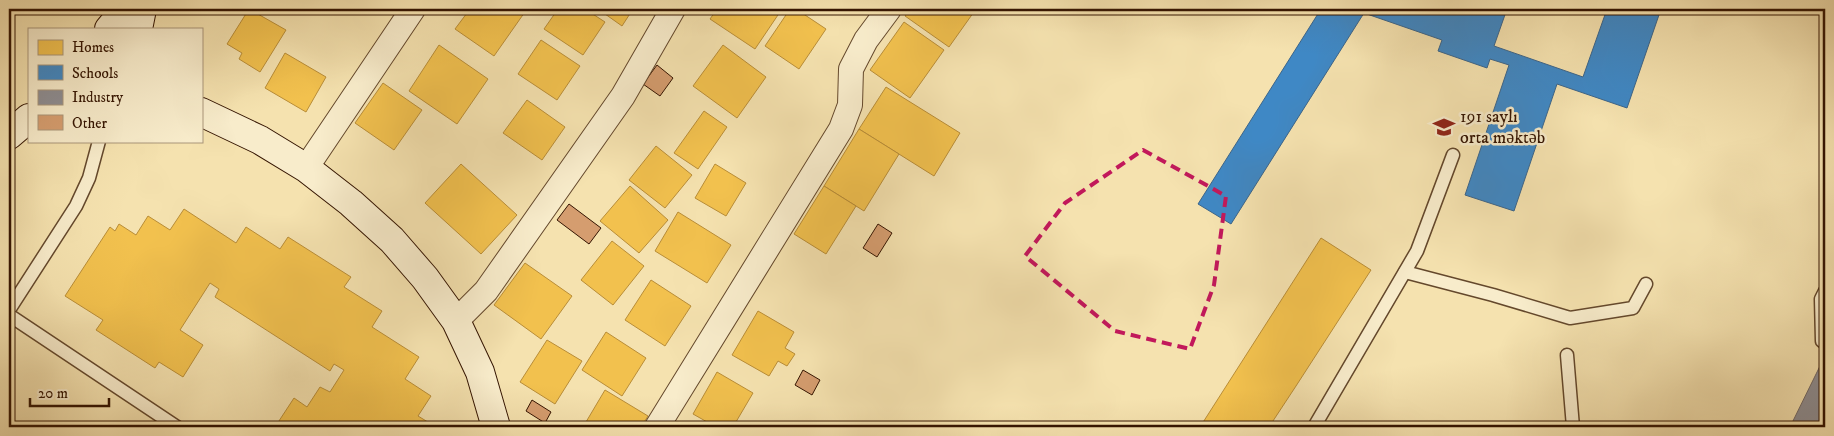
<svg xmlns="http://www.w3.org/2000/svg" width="1834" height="436" font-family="'IM FELL DW Pica',serif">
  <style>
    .homes { fill: #f2c14e; stroke: #b98d37 }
    .schools { fill: #3f88c5; stroke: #3c658a }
    .industry { fill: #8d8d92; stroke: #726966 }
    .building { fill: #d59d6f; stroke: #341401 }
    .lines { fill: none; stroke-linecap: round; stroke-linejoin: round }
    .service-casing { stroke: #64482c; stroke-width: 15 }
    .minor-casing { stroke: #64482c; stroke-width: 26 }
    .secondary-casing { stroke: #341401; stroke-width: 30 }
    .service { stroke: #f8eccb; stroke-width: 12 }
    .minor { stroke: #f8eccb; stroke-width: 24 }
    .secondary { stroke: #f8eccb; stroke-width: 28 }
    .marked { fill: none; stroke: #c2185b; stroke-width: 4; stroke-dasharray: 10 6; stroke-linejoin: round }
    .labels { text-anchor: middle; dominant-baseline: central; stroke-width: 5; stroke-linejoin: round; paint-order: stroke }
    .poi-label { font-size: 18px; fill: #341401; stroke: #f8eccb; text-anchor: start }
  </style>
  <rect width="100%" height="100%" fill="#f5e2af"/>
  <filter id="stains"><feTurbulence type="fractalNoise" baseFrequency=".004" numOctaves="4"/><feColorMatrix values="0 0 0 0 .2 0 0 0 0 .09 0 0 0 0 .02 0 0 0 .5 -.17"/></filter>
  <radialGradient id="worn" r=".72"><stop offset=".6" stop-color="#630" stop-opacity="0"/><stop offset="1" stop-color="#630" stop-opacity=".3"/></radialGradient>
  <g class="homes">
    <polygon points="249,9 286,30 260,72 239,59 242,53 227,44"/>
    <polygon points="470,9 527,9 494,56 455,29"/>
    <polygon points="558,9 585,9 605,22 583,55 544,29"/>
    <polygon points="598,9 633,9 622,26"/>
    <polygon points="717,9 782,9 755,49 710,19"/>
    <polygon points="790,9 796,9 826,29 799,69 765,46"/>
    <polygon points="910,9 976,9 949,47 905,16"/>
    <polygon points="904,22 944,50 910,98 870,70"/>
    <polygon points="541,40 580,66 557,100 518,74"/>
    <polygon points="439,45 488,79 457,124 409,91"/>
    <polygon points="723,45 766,77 737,118 693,86"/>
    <polygon points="285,53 326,77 306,112 265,88"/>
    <polygon points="383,83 422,110 394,150 355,123"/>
    <polygon points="886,87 960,133 934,176 859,129"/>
    <polygon points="527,100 565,127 542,160 503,133"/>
    <polygon points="704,111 727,127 698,169 674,153"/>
    <polygon points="859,129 899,154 864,211 824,186"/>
    <polygon points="656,146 692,175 665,208 629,180"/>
    <polygon points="461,164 517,215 481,254 425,203"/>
    <polygon points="715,164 746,183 726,216 695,198"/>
    <polygon points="630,186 668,220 639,253 600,221"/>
    <polygon points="824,186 856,206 826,254 794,234"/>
    <polygon points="184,209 236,243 246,227 280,249 288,237 351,277 344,287 382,311 372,327 419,357 405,379 431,396 418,416 436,427 275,427 294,398 307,407 320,387 330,392 344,370 334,364 330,371 215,297 219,289 210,283 180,330 203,345 183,377 159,362 155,368 96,330 103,320 65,296 110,227 115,231 119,224 136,235 148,216 170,230"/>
    <polygon points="678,212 731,245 707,283 655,251"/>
    <polygon points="1321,238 1371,270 1296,386 1269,427 1200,427"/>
    <polygon points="612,241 644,266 613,305 581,280"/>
    <polygon points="525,263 572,296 541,339 494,305"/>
    <polygon points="651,280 691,306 665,346 625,320"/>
    <polygon points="758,311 794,332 785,348 795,354 787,366 778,361 769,376 732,355"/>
    <polygon points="606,332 646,358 622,396 582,370"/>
    <polygon points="547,340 582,361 555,404 520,382"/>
    <polygon points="717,372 753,393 733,427 716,427 693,414"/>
    <polygon points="605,390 648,416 641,427 583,427"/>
  </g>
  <polygon class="schools" points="1321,9 1507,9 1494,46 1583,77 1607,9 1661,9 1627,108 1557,84 1514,211 1465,195 1509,65 1490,59 1487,68 1438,51 1442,40 1364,13 1231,224 1198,204"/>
  <polygon class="industry" points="1820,366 1825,369 1825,414 1819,427 1790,427"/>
  <g class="building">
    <polygon points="657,65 673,78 660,96 643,84"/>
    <polygon points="569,204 601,228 589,244 557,220"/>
    <polygon points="878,224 892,233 877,257 863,248"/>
    <polygon points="803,370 820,380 812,395 795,385"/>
    <polygon points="532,400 551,412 545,423 526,411"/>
  </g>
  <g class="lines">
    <g class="service-casing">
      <g id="service">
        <polyline points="1405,272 1493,295 1570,318 1633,308 1646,284"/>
        <polyline points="1825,291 1821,299 1822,341 1825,343"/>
        <polyline points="9,310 76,206 89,178 99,141"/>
        <polyline points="9,315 177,427"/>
        <polyline points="1567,355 1573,427"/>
        <polyline points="1314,427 1417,251 1453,155"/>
      </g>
    </g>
    <g class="minor-casing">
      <g id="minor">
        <polyline points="306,168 413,9"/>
        <polyline points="456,321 486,291 623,96 673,9"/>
        <polyline points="657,427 841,129 850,105 851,69 866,40 889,9"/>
      </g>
    </g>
    <g class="secondary-casing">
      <g id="secondary">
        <polyline points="109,29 126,9"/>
        <polyline points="138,29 142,9"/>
        <polyline points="201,112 260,140 306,168 351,203 392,240 425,278 456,321 480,372 496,427"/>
        <polyline points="9,135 29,118"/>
      </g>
    </g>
    <use href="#service" class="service"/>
    <use href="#minor" class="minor"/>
    <use href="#secondary" class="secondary"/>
  </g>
  <path class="marked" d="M1143,150L1226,196L1214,285L1190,349L1115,331L1025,256L1065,203Z"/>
  <defs>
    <g id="school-bare" transform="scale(1.725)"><path d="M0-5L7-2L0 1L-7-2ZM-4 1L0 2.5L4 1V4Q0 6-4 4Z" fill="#8f2418" stroke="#f8eccb" stroke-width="2.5" paint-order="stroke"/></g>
  </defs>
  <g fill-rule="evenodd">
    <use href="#school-bare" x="1444" y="127"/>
  </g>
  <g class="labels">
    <g class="poi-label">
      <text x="1460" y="117">191 saylı<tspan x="1460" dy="21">orta məktəb</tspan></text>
    </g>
  </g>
  <rect width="1834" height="436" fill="none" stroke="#f5e2af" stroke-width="30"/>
  <rect x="10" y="10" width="1814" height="416" fill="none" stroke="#341401" stroke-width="2.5"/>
  <rect x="15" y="15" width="1804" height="406" fill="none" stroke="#341401"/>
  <rect x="28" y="28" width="175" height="115" fill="#f8eccb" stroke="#aa967a"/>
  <rect x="38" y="40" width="25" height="15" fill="#f2c14e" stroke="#aa967a"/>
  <text x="72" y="52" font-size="15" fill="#341401">Homes</text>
  <rect x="38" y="65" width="25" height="15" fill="#3f88c5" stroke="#aa967a"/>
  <text x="72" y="78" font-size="15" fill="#341401">Schools</text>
  <rect x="38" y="90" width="25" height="15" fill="#8d8d92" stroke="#aa967a"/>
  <text x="72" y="102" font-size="15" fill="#341401">Industry</text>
  <rect x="38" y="115" width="25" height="15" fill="#d59d6f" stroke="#aa967a"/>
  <text x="72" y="128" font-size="15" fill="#341401">Other</text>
  <path d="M30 398v8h79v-8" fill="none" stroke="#341401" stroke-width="2.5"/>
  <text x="38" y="398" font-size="15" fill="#341401" stroke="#f8eccb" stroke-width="4" paint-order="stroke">20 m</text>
  <rect width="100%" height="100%" filter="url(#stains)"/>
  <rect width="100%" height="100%" fill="url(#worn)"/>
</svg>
